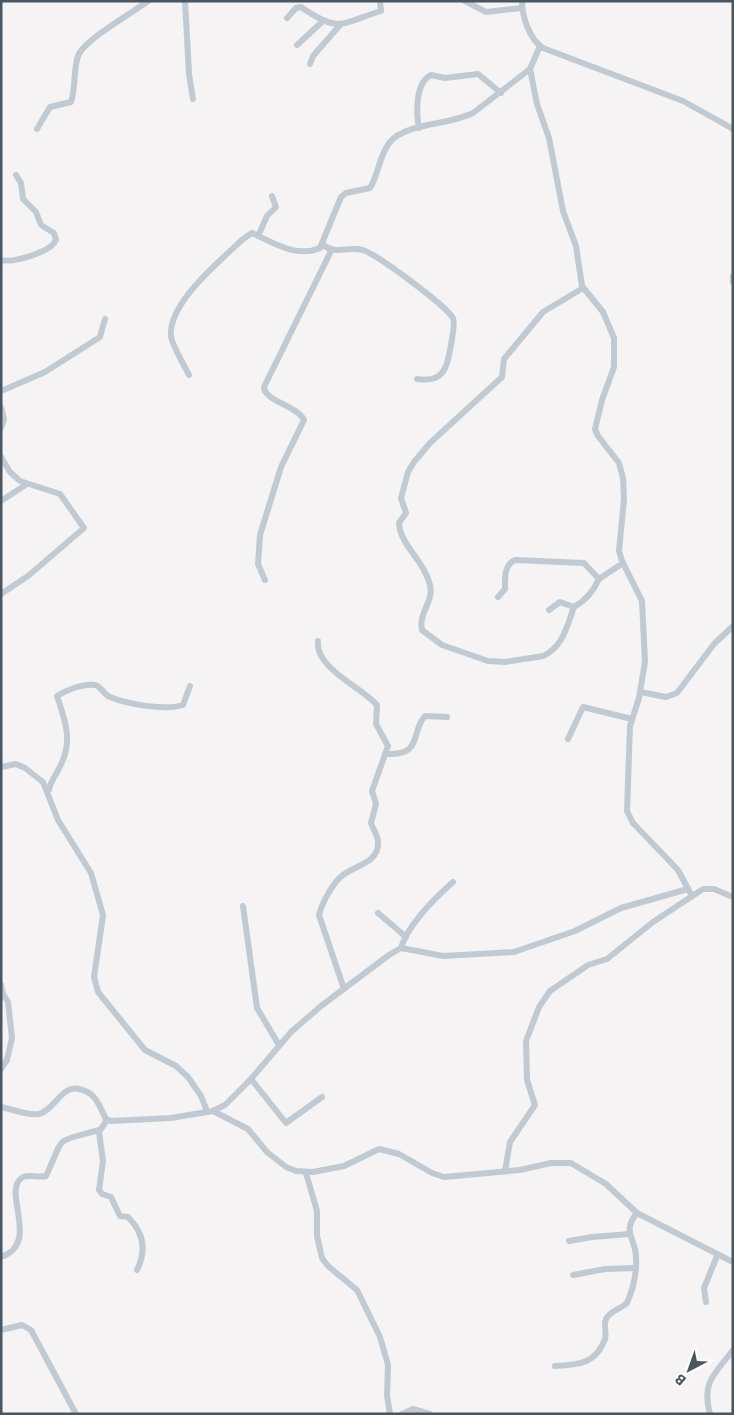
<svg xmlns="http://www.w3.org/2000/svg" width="734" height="1415" font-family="'Noto Sans',sans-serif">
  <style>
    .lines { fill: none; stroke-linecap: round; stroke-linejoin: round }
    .street { stroke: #c1cad2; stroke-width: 6 }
  </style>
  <rect width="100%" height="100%" fill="#f5f3f3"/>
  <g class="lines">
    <g class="street">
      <polyline points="185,1 189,74 193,99"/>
      <polyline points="465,1 486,12 522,8"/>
      <path d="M522,1C522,17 530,40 543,48L683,101L733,129"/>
      <path d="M287,18L296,8L301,7C340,34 341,23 381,11L380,1"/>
      <polyline points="297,45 323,21"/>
      <polyline points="310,64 313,56 340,25"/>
      <polyline points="530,69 537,104 549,138 563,211 576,246 582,286 603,312 614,338 614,367 602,400 595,429 598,436 619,463 623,478 624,499 619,551 622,561 642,601 645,662 639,698 630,726 627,811 633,823 678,870 692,896"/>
      <path d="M419,128C416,113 415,83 431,75L445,78L478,74L501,93"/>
      <path d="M37,129L50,107L71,102C76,88 73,71 78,56C84,40 132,13 148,1"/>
      <polyline points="258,236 267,216 276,207 272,196"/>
      <path d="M323,245C336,255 348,246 363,250C378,255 445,305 453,318C456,323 449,356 447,363C442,379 432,381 417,379"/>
      <path d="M1,260C14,263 51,252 56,240L54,233L41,225L36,212L23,199L21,183L16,175"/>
      <polyline points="733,276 733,282"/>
      <path d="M189,375C185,367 171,343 171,336C168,303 220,261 243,239L252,233C273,243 297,258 320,248L341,197L346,193L370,188C379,174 379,155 390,142C406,123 450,125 473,113L530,69L540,46"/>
      <polyline points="1,391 45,372 100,337 105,319"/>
      <polyline points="1,407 4,419 1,428"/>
      <polyline points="1,457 10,472 20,481 60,494 84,528 28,576 1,594"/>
      <polyline points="1,501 27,484"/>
      <path d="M265,580L258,564L260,535L281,467L304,420C298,406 264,401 264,387L331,251"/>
      <path d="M498,597L505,589C505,578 504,565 515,560L584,563L599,579L623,563"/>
      <path d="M574,607C567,626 563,647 543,656L505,662L488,661L442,645L422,630C418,613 434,602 430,585C424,560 400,545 399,523L406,513L401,498L408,472L414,462L430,443L502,377L504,359L543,312L583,288"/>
      <path d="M549,610L560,602L574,607C585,601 594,590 599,579"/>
      <path d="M318,641C315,668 361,687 377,705L376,724L388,746L372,791L376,804L371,823C373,830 378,835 378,842C379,863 356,865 343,875C333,882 322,903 319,915L344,989"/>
      <polyline points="640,692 666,697 677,693 714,644 733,626"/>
      <polyline points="568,739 583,707 632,719"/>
      <path d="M385,754C424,756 410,732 425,716L447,717"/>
      <polyline points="1,767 16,764 25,768 43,782 58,820 91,873 103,915 94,977 98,992 145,1050 176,1066 188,1077 201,1096 207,1111"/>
      <path d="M49,790C51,779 58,773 62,762C73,739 64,718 57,696C67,690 83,683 95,685C101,686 103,694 110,697C127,704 165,711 183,705L190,686"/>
      <polyline points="243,906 257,1008 279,1045"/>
      <polyline points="378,913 406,937"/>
      <path d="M401,948C408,925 435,898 453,882"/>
      <polyline points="1,985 3,994 8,1002 12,1038 7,1060 1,1069"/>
      <polyline points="251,1079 286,1123 322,1097"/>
      <path d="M1,1107C12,1109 28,1116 39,1114C55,1110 61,1085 79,1089C96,1092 99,1106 106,1119L111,1121L171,1118L213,1111L225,1105L251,1079L291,1032L321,1006L389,955L401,948L443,956L514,952L575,931L621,908L688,889"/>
      <polyline points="213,1111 248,1129 267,1152 286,1167 296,1171 313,1172 344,1166 379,1149 399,1154 432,1173 444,1177 520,1170 551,1163 571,1163 606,1184 637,1213 733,1262"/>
      <path d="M107,1120L99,1132L103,1161L99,1190L102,1194L111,1197L120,1216L128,1217C144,1233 147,1250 137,1270"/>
      <polyline points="505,1171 510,1142 535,1105 527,1080 526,1041 539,1007 550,991 588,965 607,959 653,922 703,889 714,889 733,897"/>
      <polyline points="306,1173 317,1211 317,1236 322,1258 328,1266 357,1290 380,1337 388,1365 387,1396 390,1414"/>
      <polyline points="569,1241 592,1237 630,1234"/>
      <path d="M1,1257C42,1243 0,1190 23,1177C30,1174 39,1178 46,1176C66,1133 53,1143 99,1130"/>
      <polyline points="573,1275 605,1269 636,1268"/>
      <polyline points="706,1302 704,1288 717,1256"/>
      <polyline points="1,1330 22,1325 31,1330 76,1414"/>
      <path d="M555,1366C578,1365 596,1364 605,1339C607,1332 603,1325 606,1319C611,1310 621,1309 627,1303C633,1289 637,1273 636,1257C636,1239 621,1232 637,1213"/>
      <polyline points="402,1414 413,1409 430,1414"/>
      <path d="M710,1414C701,1382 715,1374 733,1350"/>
    </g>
  </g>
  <rect width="734" height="1415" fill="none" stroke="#4a5661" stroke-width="5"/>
  <g transform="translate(689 1370) rotate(221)" stroke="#ffffff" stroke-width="4" paint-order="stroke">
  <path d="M0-4L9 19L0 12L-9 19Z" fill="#4a5661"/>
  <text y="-8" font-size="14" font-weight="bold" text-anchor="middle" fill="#4a5661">B</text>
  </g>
</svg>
